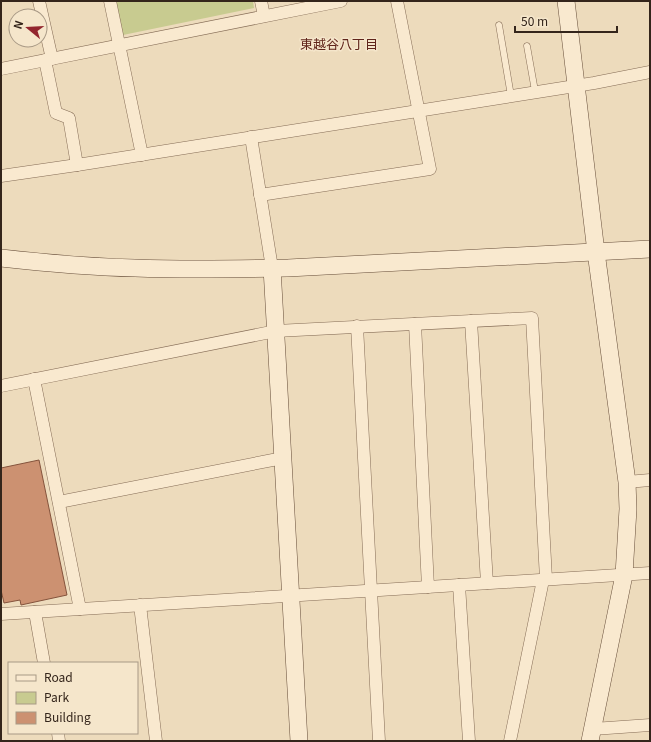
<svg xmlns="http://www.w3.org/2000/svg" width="651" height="742" font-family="Georgia,'Noto Sans JP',serif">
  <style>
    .green { fill: #c8cb90 }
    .building { fill: #cc9171; stroke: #84533c }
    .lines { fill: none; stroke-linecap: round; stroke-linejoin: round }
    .lane-casing { stroke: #856c56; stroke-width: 7 }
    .street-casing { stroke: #856c56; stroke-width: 13 }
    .secondary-casing { stroke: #664d39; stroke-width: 18 }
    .lane { stroke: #f9e9cf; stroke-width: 6 }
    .street { stroke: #f9e9cf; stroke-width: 12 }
    .secondary { stroke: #f9e9cf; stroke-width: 17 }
    .labels { text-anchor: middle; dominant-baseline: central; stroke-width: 3; stroke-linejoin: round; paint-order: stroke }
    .neighbourhood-label { font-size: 13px; fill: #60241a; stroke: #f5e6cb }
  </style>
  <rect width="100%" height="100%" fill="#eddbbc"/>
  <polygon class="green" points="116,1 253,1 254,8 123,35"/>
  <polygon class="building" points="39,460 67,595 21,605 20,600 4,603 1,590 1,468"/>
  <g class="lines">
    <g class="lane-casing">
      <g id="lane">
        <polyline points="499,25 511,96"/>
        <polyline points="527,46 535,91"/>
      </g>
    </g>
    <g class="street-casing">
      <g id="street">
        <polyline points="39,1 52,59"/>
        <polyline points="110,1 142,155"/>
        <polyline points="261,1 264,16"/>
        <polyline points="45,60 56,113 69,118 77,165"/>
        <polyline points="1,69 341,1"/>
        <polyline points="251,137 272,268"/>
        <polyline points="1,176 77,165 594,83 650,72"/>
        <polyline points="260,195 430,169 397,1"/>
        <polyline points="471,321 487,583"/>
        <polyline points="415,324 428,587"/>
        <polyline points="357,326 379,741"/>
        <polyline points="34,379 80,609"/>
        <polyline points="1,386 276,331 532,318 546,579"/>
        <polyline points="627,482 650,480"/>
        <polyline points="59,502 283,458"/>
        <polyline points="459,585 469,741"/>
        <polyline points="140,605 156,741"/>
        <polyline points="35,612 44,663"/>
        <polyline points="1,614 650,573"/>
        <polyline points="593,729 650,725"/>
        <polyline points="58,733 59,741"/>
        <polyline points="510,741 543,580"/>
      </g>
    </g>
    <g class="secondary-casing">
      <g id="secondary">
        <polyline points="566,1 596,252 627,482 628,509 624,575 590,741"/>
        <path d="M1,258C46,263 90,267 135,268C186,270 237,269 288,268L650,249"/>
        <polyline points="272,268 299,741"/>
      </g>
    </g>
    <use href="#lane" class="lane"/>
    <use href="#street" class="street"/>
    <use href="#secondary" class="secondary"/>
  </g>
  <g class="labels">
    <g class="neighbourhood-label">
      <text x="339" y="43">東越谷八丁目</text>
    </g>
  </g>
  <rect width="651" height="742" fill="none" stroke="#34251b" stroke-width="4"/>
  <rect x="8" y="662" width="130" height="72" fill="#f5e6cb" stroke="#a89985"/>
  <rect x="16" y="675" width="20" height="6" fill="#f9e9cf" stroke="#a89985"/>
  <text x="44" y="682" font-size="12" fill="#34251b">Road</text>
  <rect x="16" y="692" width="20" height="12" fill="#c8cb90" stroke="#a89985"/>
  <text x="44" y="702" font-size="12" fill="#34251b">Park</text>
  <rect x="16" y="712" width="20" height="12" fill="#cc9171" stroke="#a89985"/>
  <text x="44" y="722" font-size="12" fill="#34251b">Building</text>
  <g transform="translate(28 28) rotate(288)"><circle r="19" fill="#f5e6cb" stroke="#a89985"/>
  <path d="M0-3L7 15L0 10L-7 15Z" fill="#93262e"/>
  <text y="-6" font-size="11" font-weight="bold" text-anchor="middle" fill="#34251b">N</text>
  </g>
  <path d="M515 26v6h102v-6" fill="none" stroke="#34251b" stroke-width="2"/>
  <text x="521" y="26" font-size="12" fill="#34251b" stroke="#f5e6cb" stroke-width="3" paint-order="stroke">50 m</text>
</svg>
